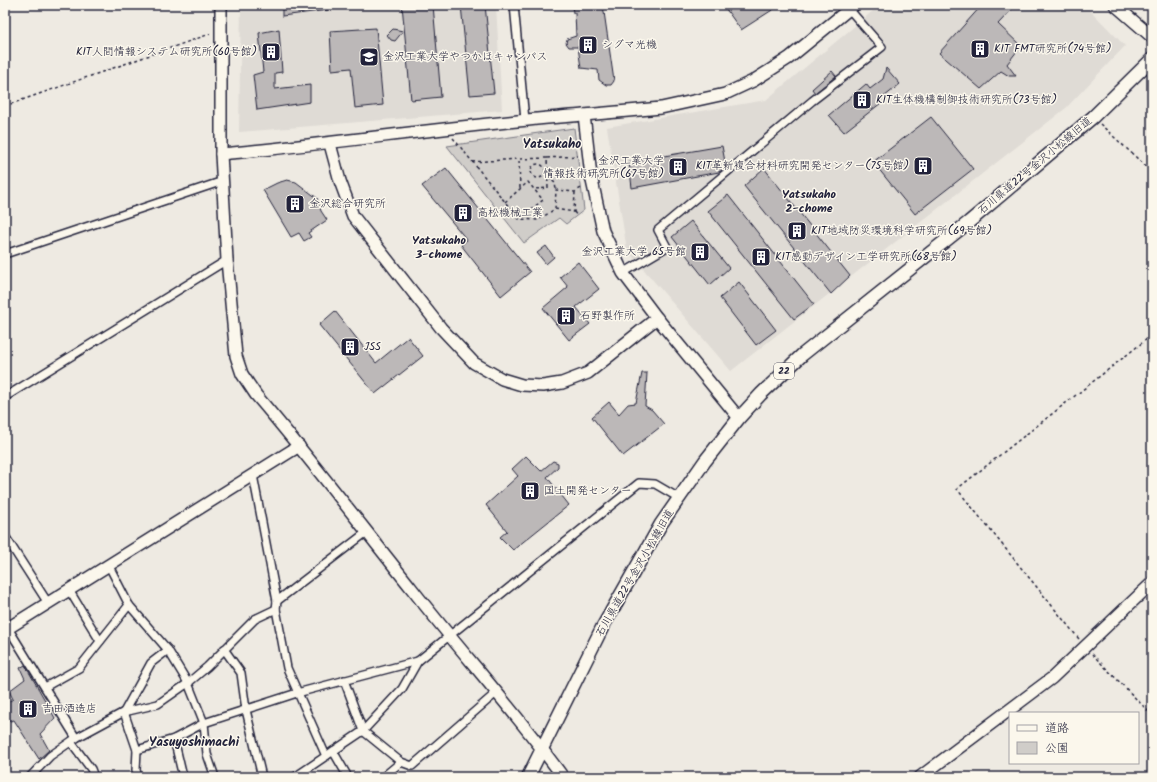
<svg xmlns="http://www.w3.org/2000/svg" width="1157" height="782" font-family="Kalam,'Klee One',sans-serif">
  <style>
    .built { fill: #dfdbd5 }
    .green { fill: #d0cdc9; stroke: #797882 }
    .building { fill: #bcb8b8; stroke: #22223b }
    .lines { fill: none; stroke-linecap: round; stroke-linejoin: round }
    .street-casing { stroke: #22223b; stroke-width: 10 }
    .secondary-casing { stroke: #22223b; stroke-width: 14 }
    .primary-casing { stroke: #22223b; stroke-width: 15 }
    .path { stroke: #22223b; stroke-width: 1.5; stroke-dasharray: 3 3; stroke-linecap: butt }
    .street { stroke: #fbf7ec; stroke-width: 7 }
    .secondary { stroke: #fbf7ec; stroke-width: 11 }
    .primary { stroke: #fbf7ec; stroke-width: 12 }
    .labels { text-anchor: middle; dominant-baseline: central; stroke-width: 3; stroke-linejoin: round; paint-order: stroke }
    .shield { fill: #fbf7ec; stroke: #636270; stroke-width: 1 }
    .shield-label { font-size: 10px; font-weight: bold; fill: #22223b }
    .poi-label { font-size: 11px; fill: #22223b; stroke: #fbf7ec; text-anchor: start }
    .street-label { font-size: 11px; fill: #22223b; stroke: #fbf7ec }
    .neighbourhood-label { font-size: 12px; font-weight: bold; fill: #22223b; stroke: #fbf7ec }
    .quarter-label { font-size: 13px; font-weight: bold; fill: #22223b; stroke: #fbf7ec }
  </style>
  <rect width="100%" height="100%" fill="#eeeae2"/>
  <filter id="ink" filterUnits="userSpaceOnUse"><feTurbulence type="fractalNoise" baseFrequency=".025" numOctaves="2"/><feDisplacementMap in="SourceGraphic" scale="8" xChannelSelector="R" yChannelSelector="G"/><feConvolveMatrix kernelMatrix="1 2 1 2 8 2 1 2 1" color-interpolation-filters="sRGB"/></filter>
  <g filter="url(#ink)">
    <g class="built">
      <polygon points="241,5 496,5 502,110 239,132"/>
      <polygon points="880,5 1085,5 1125,46 1066,108 731,371 627,250 607,127 766,100"/>
    </g>
    <polygon class="green" points="574,128 584,210 566,224 559,218 524,243 447,146"/>
    <g class="building">
      <polygon points="282,5 328,5 328,10 282,16"/>
      <polygon points="402,5 433,5 441,97 411,100"/>
      <polygon points="461,5 485,5 494,93 470,95"/>
      <polygon points="572,5 603,5 614,81 611,85 606,85 599,80 598,70 581,68 578,47 569,47 566,43 567,39 576,36 575,13 573,13"/>
      <polygon points="723,5 780,5 741,30"/>
      <polygon points="982,5 1016,5 998,24 1021,46 1007,64 1016,76 1009,76 1001,71 981,89 939,53"/>
      <polygon points="376,28 383,105 355,108 351,68 332,70 330,31"/>
      <polygon points="279,29 282,72 275,73 275,89 310,85 310,102 257,110 253,75 263,72 259,33"/>
      <polygon points="393,29 403,31 395,41 391,40 387,35"/>
      <polygon points="886,68 900,84 879,101 881,103 844,132 829,115 866,84 870,89 883,79"/>
      <polygon points="832,71 836,76 815,93 812,89"/>
      <polygon points="931,117 973,169 915,214 873,162"/>
      <polygon points="722,146 726,167 719,172 632,188 629,162"/>
      <polygon points="446,168 530,272 501,296 461,245 467,240 422,186"/>
      <polygon points="764,168 850,276 831,294 744,186"/>
      <polygon points="287,180 296,182 317,198 321,211 327,220 308,233 311,237 304,241 299,233 291,237 263,190 277,183"/>
      <polygon points="728,195 814,304 794,319 708,211"/>
      <polygon points="691,221 729,268 710,285 672,237"/>
      <polygon points="546,246 554,257 546,264 537,253"/>
      <polygon points="578,262 599,289 576,307 590,324 569,340 543,308 568,287 560,277"/>
      <polygon points="739,282 776,330 756,345 720,298"/>
      <polygon points="335,311 376,363 408,337 423,356 375,394 319,325"/>
      <polygon points="642,373 647,373 645,406 652,410 664,424 623,456 592,417 609,402 619,414 628,404 636,403"/>
      <polygon points="526,456 541,471 553,461 558,463 558,467 547,477 569,505 513,550 500,537 507,531 486,505 518,476 512,469"/>
      <polygon points="25,665 55,718 40,734 49,750 39,759 14,720 10,721 5,714 5,704 13,699 9,691 25,679 20,668"/>
    </g>
    <g class="lines">
      <g class="street-casing">
        <g id="street">
          <polyline points="514,5 525,120"/>
          <polyline points="5,254 223,181"/>
          <polyline points="623,273 667,247 658,230 812,101 882,47 849,9"/>
          <polyline points="5,397 227,260"/>
          <polyline points="253,475 277,601 276,609 287,668 326,756"/>
          <polyline points="5,536 48,603"/>
          <polyline points="109,566 129,605 168,650 188,683 204,723 207,754 215,777"/>
          <polyline points="69,590 100,641"/>
          <polyline points="277,601 368,531"/>
          <polyline points="8,628 76,738"/>
          <polyline points="224,649 241,673 246,710 262,777"/>
          <polyline points="344,680 363,731 401,762"/>
          <polyline points="45,687 79,668 129,605"/>
          <polyline points="174,739 183,777"/>
          <polyline points="71,742 91,769 94,777"/>
          <polyline points="137,750 174,739 204,723 297,693 418,661"/>
          <polyline points="333,751 348,777"/>
          <polyline points="30,777 50,756 76,738 124,712 158,704 188,683 207,667 255,619 276,609"/>
          <polyline points="138,777 136,770 137,750 124,712 151,663 168,650"/>
          <polyline points="295,777 363,731 402,689 418,661 639,483 655,484 679,498"/>
          <polyline points="383,777 401,762 412,766 496,693"/>
        </g>
      </g>
      <g class="secondary-casing">
        <g id="secondary">
          <path d="M221,5V154L227,260L236,356L242,374L256,395C310,458 360,524 412,589C461,652 516,712 563,777"/>
          <polyline points="1115,5 1152,37"/>
          <polyline points="330,144 340,181 353,216 441,328 474,363 502,379 522,385 543,386 562,383 588,373 657,318"/>
          <path d="M221,154C342,143 463,124 584,115"/>
          <polyline points="739,418 657,318 623,273 603,231 591,176 584,115 661,108 725,94 753,81 789,58 854,5"/>
          <polyline points="5,630 299,446"/>
          <polyline points="920,777 1052,678 1152,583"/>
        </g>
      </g>
      <g class="primary-casing">
        <polyline id="primary" points="528,777 602,628 661,524 705,461 739,418 761,394 802,355 969,222 1093,117 1152,59"/>
      </g>
      <g class="path">
        <polyline points="5,106 210,34"/>
        <polyline points="1100,124 1152,172"/>
        <polyline points="453,138 519,219 538,220 555,209 556,190 575,192 581,188"/>
        <polyline points="547,158 578,156"/>
        <polyline points="472,162 519,159"/>
        <circle cx="538" cy="171" r="7"/>
        <polyline points="548,177 555,183 556,190"/>
        <polyline points="520,188 519,159 547,158 548,188 534,189"/>
        <polyline points="505,202 528,182 543,200 519,219"/>
        <polyline points="555,209 574,212 575,192"/>
        <polyline points="574,212 577,216"/>
        <polyline points="1079,639 957,489 1152,335"/>
        <polyline points="1092,654 1152,715"/>
      </g>
      <use href="#street" class="street"/>
      <use href="#secondary" class="secondary"/>
      <use href="#primary" class="primary"/>
    </g>
  </g>
  <defs>
    <g id="building-square" transform="scale(1)"><rect x="-9" y="-9" width="18" height="18" rx="4" fill="#22223b" stroke="#fbf7ec"/><path d="M-4-6H4V6H1V3H-1V6H-4ZM-2.5-4.3h1.7v1.8h-1.7ZM.8-4.3h1.7v1.8H.8ZM-2.5-1h1.7V.8h-1.7ZM.8-1h1.7V.8H.8Z" fill="#fff"/></g>
    <g id="university-square" transform="scale(1)"><rect x="-9" y="-9" width="18" height="18" rx="4" fill="#22223b" stroke="#fbf7ec"/><path d="M0-5L7-2L0 1L-7-2ZM-4 1L0 2.5L4 1V4Q0 6-4 4Z" fill="#fff"/></g>
  </defs>
  <g fill-rule="evenodd">
    <use href="#building-square" x="588" y="45"/>
    <use href="#building-square" x="980" y="49"/>
    <use href="#building-square" x="271" y="52"/>
    <use href="#university-square" x="369" y="57"/>
    <use href="#building-square" x="862" y="100"/>
    <use href="#building-square" x="923" y="166"/>
    <use href="#building-square" x="678" y="167"/>
    <use href="#building-square" x="295" y="204"/>
    <use href="#building-square" x="463" y="213"/>
    <use href="#building-square" x="797" y="231"/>
    <use href="#building-square" x="700" y="252"/>
    <use href="#building-square" x="761" y="257"/>
    <use href="#building-square" x="566" y="316"/>
    <use href="#building-square" x="350" y="347"/>
    <use href="#building-square" x="530" y="491"/>
    <use href="#building-square" x="28" y="709"/>
  </g>
  <g class="labels">
    <rect class="shield" x="774" y="363" width="20" height="16" rx="3"/>
    <g class="shield-label">
      <text x="784" y="371">22</text>
    </g>
    <g class="poi-label">
      <text x="602" y="45">シグマ光機</text>
      <text x="994" y="49">KIT FMT研究所(74号館)</text>
      <text x="257" y="52" text-anchor="end">KIT人間情報システム研究所(60号館)</text>
      <text x="383" y="57">金沢工業大学やつかほキャンパス</text>
      <text x="876" y="100">KIT生体機構制御技術研究所(73号館)</text>
      <text x="664" y="161" text-anchor="end">金沢工業大学<tspan x="664" dy="13">情報技術研究所(67号館)</tspan></text>
      <text x="909" y="166" text-anchor="end">KIT革新複合材料研究開発センター(75号館)</text>
      <text x="309" y="204">金沢総合研究所</text>
      <text x="477" y="213">高松機械工業</text>
      <text x="811" y="231">KIT地域防災環境科学研究所(69号館)</text>
      <text x="686" y="252" text-anchor="end">金沢工業大学 65号館</text>
      <text x="775" y="257">KIT感動デザイン工学研究所(68号館)</text>
      <text x="580" y="316">石野製作所</text>
      <text x="364" y="347">JSS</text>
      <text x="544" y="491">国土開発センター</text>
      <text x="42" y="709">吉田酒造店</text>
    </g>
    <g class="street-label">
      <text transform="translate(1035 166) rotate(-40)">石川県道22号金沢小松線旧道</text>
      <text transform="translate(635 573) rotate(-60)">石川県道22号金沢小松線旧道</text>
    </g>
    <g class="neighbourhood-label">
      <text x="809" y="194">Yatsukaho<tspan x="809" dy="14">2-chome</tspan></text>
      <text x="439" y="240">Yatsukaho<tspan x="439" dy="14">3-chome</tspan></text>
    </g>
    <g class="quarter-label">
      <text x="552" y="144">Yatsukaho</text>
      <text x="194" y="742">Yasuyoshimachi</text>
    </g>
  </g>
  <rect width="1157" height="782" fill="none" stroke="#fbf7ec" stroke-width="20"/>
  <rect x="10" y="10" width="1137" height="762" fill="none" stroke="#22223b" stroke-width="1.5" filter="url(#ink)"/>
  <rect x="1009" y="712" width="130" height="52" fill="#fbf7ec" stroke="#a4a2a5"/>
  <rect x="1017" y="725" width="20" height="6" fill="#fbf7ec" stroke="#a4a2a5"/>
  <text x="1045" y="732" font-size="12" fill="#22223b">道路</text>
  <rect x="1017" y="742" width="20" height="12" fill="#d0cdc9" stroke="#a4a2a5"/>
  <text x="1045" y="752" font-size="12" fill="#22223b">公園</text>
</svg>
